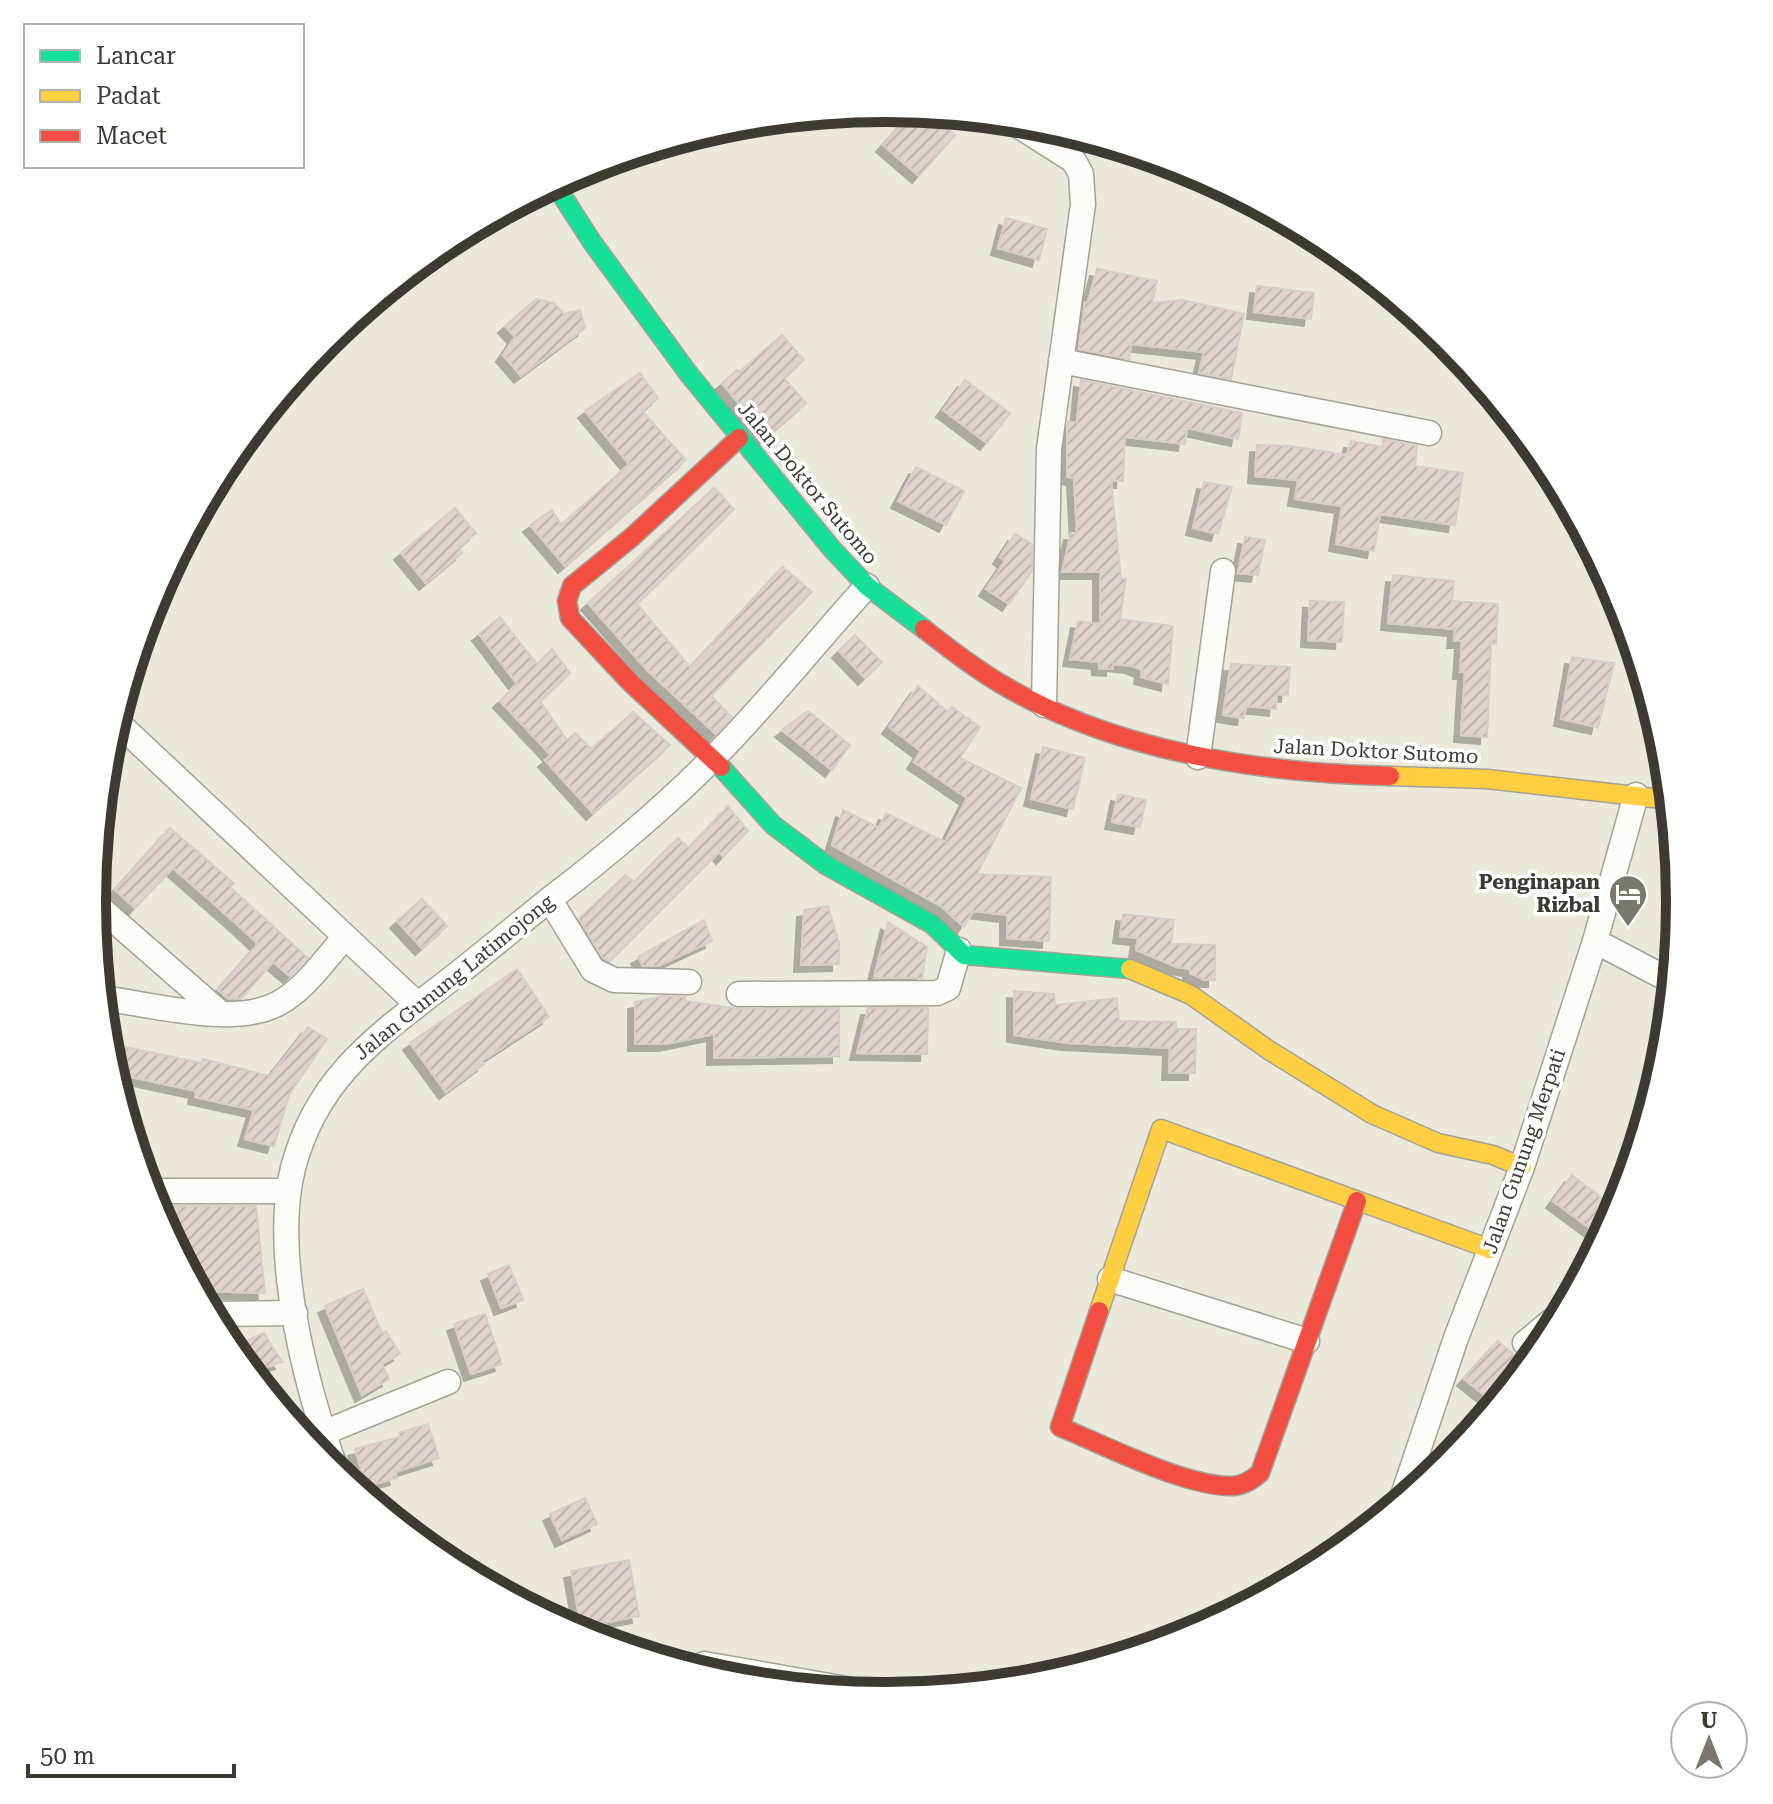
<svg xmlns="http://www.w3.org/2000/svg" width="1773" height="1804" font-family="'Roboto Serif',serif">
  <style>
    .building { fill: url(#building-hatch); stroke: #d6cfc8; stroke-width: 2; filter: url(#shadow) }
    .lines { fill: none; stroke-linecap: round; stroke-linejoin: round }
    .street-casing { stroke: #a5a297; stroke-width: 27 }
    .fast-casing { stroke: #a5a297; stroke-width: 21 }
    .slow-casing { stroke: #a5a297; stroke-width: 21 }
    .jam-casing { stroke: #a5a297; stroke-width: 21 }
    .street { stroke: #fcfcf9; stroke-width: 24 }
    .fast { stroke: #16e098; stroke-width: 18 }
    .slow { stroke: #ffcf43; stroke-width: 18 }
    .jam { stroke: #f24e42; stroke-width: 18 }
    .labels { text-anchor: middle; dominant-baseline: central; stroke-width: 7; stroke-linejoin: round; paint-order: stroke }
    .street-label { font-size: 20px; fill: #3e3a31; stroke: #fff }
    .poi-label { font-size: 20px; font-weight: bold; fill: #3e3a31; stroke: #fff; text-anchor: end }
    .rim { fill: none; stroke: #3e3a31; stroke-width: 10 }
  </style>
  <defs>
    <pattern id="building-hatch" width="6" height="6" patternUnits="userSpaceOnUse" patternTransform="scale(2)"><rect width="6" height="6" fill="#e0d3cc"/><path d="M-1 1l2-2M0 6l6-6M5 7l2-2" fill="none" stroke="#c1b6b0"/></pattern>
    <filter id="shadow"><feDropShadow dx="-7" dy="7" stdDeviation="0" flood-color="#0004"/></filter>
  </defs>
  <rect width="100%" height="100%" fill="#ece8da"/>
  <g class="building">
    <polygon points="914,110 927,111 955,135 919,176 883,145"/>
    <polygon points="1006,218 1047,229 1039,260 998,248"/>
    <polygon points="1097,269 1157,281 1152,303 1183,300 1244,314 1231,379 1199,373 1204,352 1131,344 1129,359 1079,349 1085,302 1088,302"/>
    <polygon points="1257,286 1314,293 1311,319 1254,312"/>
    <polygon points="536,299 554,303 564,314 580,310 585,328 521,376 503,355 515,337 505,326"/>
    <polygon points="782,335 804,360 784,378 806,403 766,437 722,383 737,370 739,372"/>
    <polygon points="640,373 658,398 642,411 686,460 565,566 530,525 552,510 561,525 629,464 585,411"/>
    <polygon points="965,380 1010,413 987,443 943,410"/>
    <polygon points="1081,380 1242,413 1238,439 1187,428 1185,444 1125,437 1123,481 1111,480 1121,579 1126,579 1120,619 1173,626 1168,684 1141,677 1142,670 1132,666 1113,664 1113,669 1099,668 1099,662 1070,659 1078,621 1100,624 1100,572 1062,572 1071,533 1077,534 1074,478 1067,477 1067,431 1068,422 1077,422"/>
    <polygon points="1383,439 1417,446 1415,466 1463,473 1455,525 1380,514 1374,551 1336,544 1342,506 1295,499 1298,480 1255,476 1257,445 1291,446 1347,455 1351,441 1383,447"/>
    <polygon points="916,467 964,491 946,525 898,501"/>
    <polygon points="1204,482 1232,487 1218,534 1193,528"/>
    <polygon points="714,488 734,509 637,604 690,667 783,567 812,592 711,696 732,717 716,734 647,670 588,603"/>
    <polygon points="455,508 476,533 458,548 462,553 426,583 401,553"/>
    <polygon points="1015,534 1032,544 1032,571 1009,604 986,589 1005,561 1000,557"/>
    <polygon points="1245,537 1265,540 1258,575 1238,573"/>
    <polygon points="1393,575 1454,581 1452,601 1498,604 1496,644 1491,643 1487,737 1461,735 1465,672 1460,672 1462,641 1454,641 1455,629 1388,623"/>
    <polygon points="1310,601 1344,602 1342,642 1308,640"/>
    <polygon points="500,617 537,664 552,649 570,673 540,701 567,740 575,733 591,749 633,712 670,745 593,813 545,760 551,755 500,701 517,684 479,634"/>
    <polygon points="855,635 882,662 865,678 839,651"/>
    <polygon points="1572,657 1614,663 1598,727 1561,719"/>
    <polygon points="1231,664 1290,667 1288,695 1277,695 1276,709 1246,706 1244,718 1223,715"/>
    <polygon points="918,686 948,712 952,707 980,727 960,758 1021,788 977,874 1051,877 1049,941 1007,938 1007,915 973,911 964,927 942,907 832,845 843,810 879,828 886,813 945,842 967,798 914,762 921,751 889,727"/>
    <polygon points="808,711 850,745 832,770 782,730"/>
    <polygon points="1043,747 1085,758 1073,809 1031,799"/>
    <polygon points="1118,794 1146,800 1140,827 1112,822"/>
    <polygon points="728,806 748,831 723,857 719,852 610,961 603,958 579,919 625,875 634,882 678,838 689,848"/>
    <polygon points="170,828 234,883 230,887 308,958 290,976 273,962 242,998 229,999 218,990 258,944 239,926 173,868 135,908 115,890"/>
    <polygon points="422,899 447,926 422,948 397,921"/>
    <polygon points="828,906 839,943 839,964 801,965 804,910"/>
    <polygon points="1123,914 1174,920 1171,944 1215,945 1215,980 1205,980 1190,973 1190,969 1177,967 1136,950 1138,938 1120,936"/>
    <polygon points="704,920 712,941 658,966 643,966 638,957"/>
    <polygon points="888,922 927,947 922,978 874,978"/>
    <polygon points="517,969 549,1017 482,1061 484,1064 446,1092 410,1043"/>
    <polygon points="1014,991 1054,994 1055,1005 1117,998 1119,1021 1176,1022 1176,1029 1196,1029 1195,1073 1169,1073 1170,1048 1068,1043 1014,1035"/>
    <polygon points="664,996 685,997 685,1001 739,1009 839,1008 839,1056 714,1058 714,1034 666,1044 635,1044 635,1002"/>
    <polygon points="868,1008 928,1008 927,1054 857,1053"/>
    <polygon points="308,1027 327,1039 289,1095 274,1146 245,1139 254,1110 195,1097 196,1091 112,1073 107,1057 106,1043 202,1063 203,1059 270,1076"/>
    <polygon points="1572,1175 1598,1195 1615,1216 1603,1238 1553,1201"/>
    <polygon points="153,1206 256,1206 265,1293 198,1291"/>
    <polygon points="509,1265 523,1300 501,1308 488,1274"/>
    <polygon points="363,1289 382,1333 386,1331 400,1354 382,1364 389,1379 362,1395 325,1306"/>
    <polygon points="485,1314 502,1364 471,1374 454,1324"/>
    <polygon points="264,1333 282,1362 250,1373 230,1348"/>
    <polygon points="1498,1341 1524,1363 1488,1398 1464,1379"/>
    <polygon points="428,1424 439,1458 395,1472 397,1478 366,1486 355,1449 400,1437 399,1433"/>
    <polygon points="585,1498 597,1524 562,1540 550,1514"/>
    <polygon points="629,1560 639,1616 581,1627 571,1571"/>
  </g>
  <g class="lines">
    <g class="street-casing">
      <g id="street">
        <polyline points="1008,119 1074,161 1081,174 1083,204 1049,449 1044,705"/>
        <polyline points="1061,361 1429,433"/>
        <polyline points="115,720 417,1004"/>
        <polyline points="1198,757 1223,571"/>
        <polyline points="550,900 593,970 614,980 689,982"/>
        <polyline points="92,901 219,1012"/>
        <polyline points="1595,941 1673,982"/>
        <polyline points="739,994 937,993 948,988 959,950"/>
        <path d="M101,998C151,1004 234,1028 279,1003C305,989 325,959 345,937"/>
        <polyline points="148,1191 288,1191"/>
        <polyline points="1110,1279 1307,1341"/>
        <polyline points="210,1314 295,1313"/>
        <polyline points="1525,1343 1564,1311"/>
        <polyline points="300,1433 323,1433 448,1382"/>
        <path d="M338,1475C307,1391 271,1256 293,1168C318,1072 384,1032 456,975C488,950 519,924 550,899C603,859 668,804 714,757C768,703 816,642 867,586"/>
        <polyline points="1400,1504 1456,1338 1522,1167 1595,941 1636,795"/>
        <polyline points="703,1673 704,1664 886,1696"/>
      </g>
    </g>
    <g class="fast-casing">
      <g id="fast">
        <polyline points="554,183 592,242 688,373 832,549 867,586 924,629"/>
        <polyline points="721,767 773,825 826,865 932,924 964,955 1130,969"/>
      </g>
    </g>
    <g class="slow-casing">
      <g id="slow">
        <polyline points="1390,776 1487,779 1671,800"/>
        <polyline points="1130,969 1191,995 1270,1051 1372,1114 1438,1143 1493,1155 1522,1167"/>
        <polyline points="1099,1311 1161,1129 1490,1249"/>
      </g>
    </g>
    <g class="jam-casing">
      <g id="jam">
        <path d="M924,629C951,650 978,671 1008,688C1122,753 1262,773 1390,776"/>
        <polyline points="721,767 630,682 570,618 567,601 572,586 632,537 739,438"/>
        <path d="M1099,1311L1060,1427C1104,1445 1186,1487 1232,1486C1243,1486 1252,1480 1260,1473L1357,1201"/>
      </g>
    </g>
    <use href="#street" class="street"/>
    <use href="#fast" class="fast"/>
    <use href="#slow" class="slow"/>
    <use href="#jam" class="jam"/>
  </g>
  <defs>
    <g id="hotel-pin" transform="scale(2)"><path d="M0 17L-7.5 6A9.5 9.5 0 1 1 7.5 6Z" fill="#7b776c" stroke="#fff"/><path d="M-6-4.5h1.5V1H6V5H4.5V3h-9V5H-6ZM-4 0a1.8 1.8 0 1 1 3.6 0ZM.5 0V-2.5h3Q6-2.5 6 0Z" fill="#fff"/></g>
  </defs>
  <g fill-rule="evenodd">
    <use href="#hotel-pin" x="1628" y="894"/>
  </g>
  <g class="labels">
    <g class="street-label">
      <text transform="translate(808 483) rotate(50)">Jalan Doktor Sutomo</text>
      <text transform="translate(1376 751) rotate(3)">Jalan Doktor Sutomo</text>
      <text transform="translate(454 977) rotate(-39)">Jalan Gunung Latimojong</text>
      <text transform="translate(1524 1151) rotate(-71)">Jalan Gunung Merpati</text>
    </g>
    <g class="poi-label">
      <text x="1600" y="882">Penginapan<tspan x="1600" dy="23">Rizbal</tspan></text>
    </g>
  </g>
  <path d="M0 0H1773V1804H0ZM106 902a780 780 0 1 1 1560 0a780 780 0 1 1-1560 0Z" fill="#fff" fill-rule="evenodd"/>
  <path class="rim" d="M106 902a780 780 0 1 1 1560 0a780 780 0 1 1-1560 0Z"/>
  <rect x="24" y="24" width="280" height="144" fill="#ffffff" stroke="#b2b0ad" stroke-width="2"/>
  <rect x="40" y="50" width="40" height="12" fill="#16e098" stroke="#b2b0ad" stroke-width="2"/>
  <text x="96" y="64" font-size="24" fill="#3e3a31">Lancar</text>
  <rect x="40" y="90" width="40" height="12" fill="#ffcf43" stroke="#b2b0ad" stroke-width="2"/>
  <text x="96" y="104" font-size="24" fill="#3e3a31">Padat</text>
  <rect x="40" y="130" width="40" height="12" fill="#f24e42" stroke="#b2b0ad" stroke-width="2"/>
  <text x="96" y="144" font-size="24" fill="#3e3a31">Macet</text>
  <g transform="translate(1709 1740)"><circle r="38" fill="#ffffff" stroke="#b2b0ad" stroke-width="2"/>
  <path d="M0-6L14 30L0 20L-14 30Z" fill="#7b776c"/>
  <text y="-12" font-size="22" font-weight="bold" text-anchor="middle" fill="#3e3a31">U</text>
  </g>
  <path d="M28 1764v12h206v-12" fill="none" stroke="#3e3a31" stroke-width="4"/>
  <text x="40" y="1764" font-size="24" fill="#3e3a31" stroke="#ffffff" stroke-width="6" paint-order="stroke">50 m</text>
</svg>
